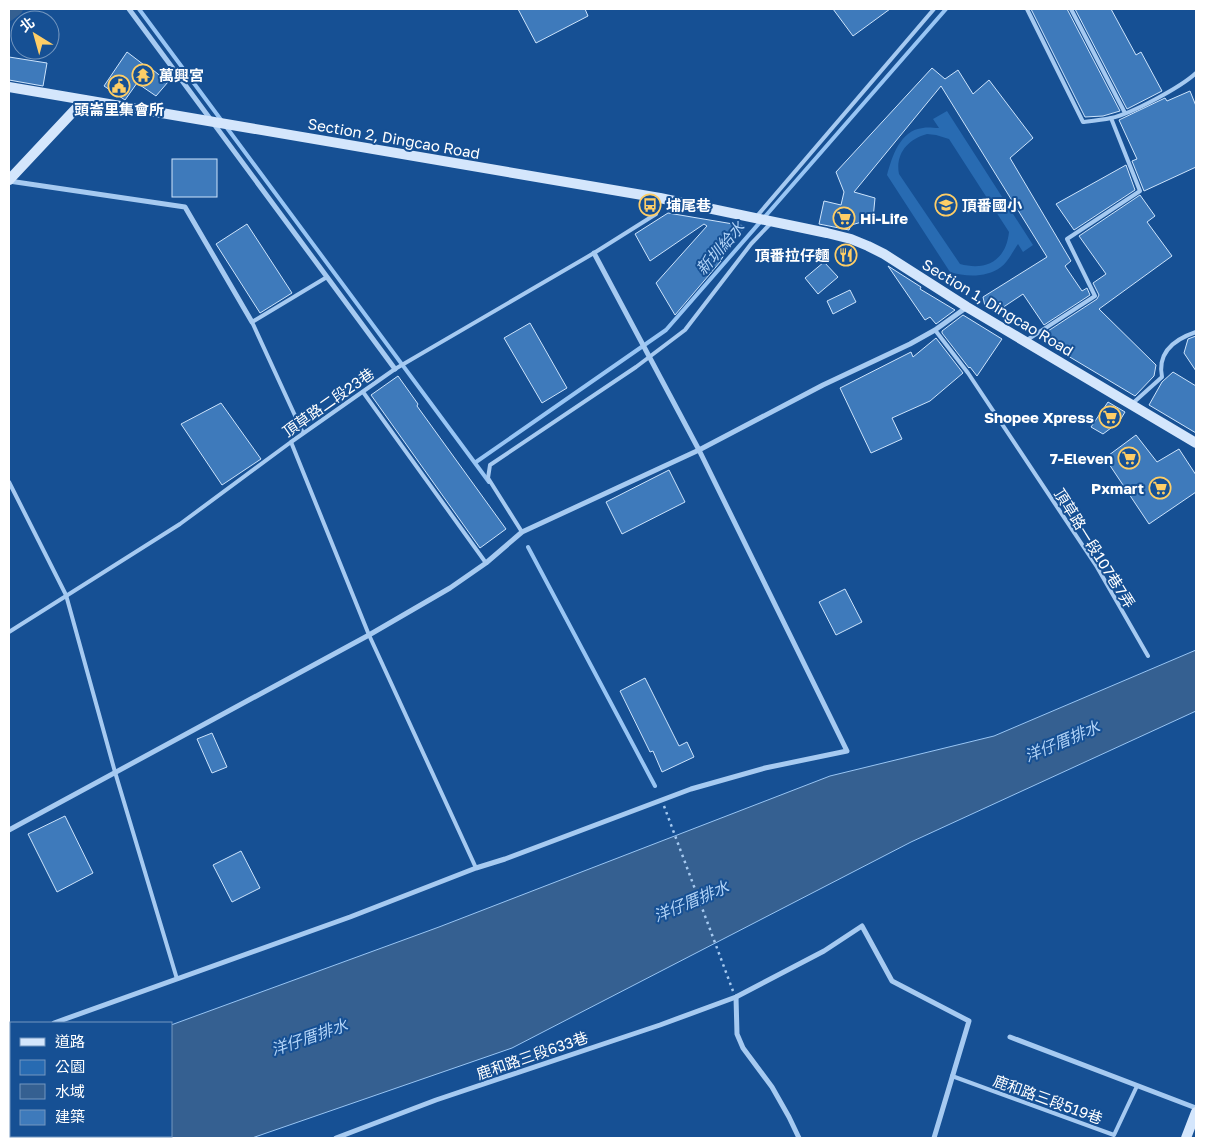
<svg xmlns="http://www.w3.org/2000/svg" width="1205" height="1147" font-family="'Golos Text','Noto Sans TC',sans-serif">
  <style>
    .green { fill: #286bb2; fill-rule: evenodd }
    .water { fill: #356091; stroke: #98c5f4 }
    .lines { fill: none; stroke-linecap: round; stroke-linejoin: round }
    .stream { stroke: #98c5f4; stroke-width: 4 }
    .canal { stroke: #356091; stroke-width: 12 }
    .building { fill: #3e7abb; stroke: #cde4fc }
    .path { stroke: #a6caf1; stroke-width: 2.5; stroke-dasharray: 2.5 4; stroke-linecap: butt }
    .lane { stroke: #a6caf1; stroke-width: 4 }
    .street { stroke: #a6caf1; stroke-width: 5 }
    .secondary { stroke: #d4e6fc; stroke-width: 10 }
    .labels { text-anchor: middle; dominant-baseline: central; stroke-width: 4; stroke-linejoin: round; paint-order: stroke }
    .poi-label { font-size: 15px; font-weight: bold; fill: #fff; stroke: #165094; text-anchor: start }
    .street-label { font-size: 15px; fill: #fff; stroke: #165094 }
    .water-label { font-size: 16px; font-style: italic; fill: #b2d4f8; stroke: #165094 }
  </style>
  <rect width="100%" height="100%" fill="#165094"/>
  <path class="green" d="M947,111L1033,245L1023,252L1018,244C1013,251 1008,262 1001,267C986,278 966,277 950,272L887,175C892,157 900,130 923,128C928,127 933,128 939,128L933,119ZM927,134L936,135L949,139L1009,232C1006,261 986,271 960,264L899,174C895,154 908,139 927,134Z"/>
  <polygon class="water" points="1196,650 1196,711 911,842 512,1048 252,1138 9,1138 9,1083 11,1083 11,1136 171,1136 171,1025 439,927 830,776 994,736"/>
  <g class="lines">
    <g class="stream">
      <polyline points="139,9 489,482"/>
      <polyline points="476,462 666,330 946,9"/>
      <polyline points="528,547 655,786"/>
    </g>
    <polyline class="canal" points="9,15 17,9"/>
  </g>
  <g class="building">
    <polygon points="518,9 585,9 588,16 536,43"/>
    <polygon points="833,9 890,9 853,36"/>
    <polygon points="1031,9 1067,9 1120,111 1103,116 1085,117"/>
    <polygon points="1075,9 1111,9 1136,55 1141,52 1162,91 1127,109"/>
    <polygon points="127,52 148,68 148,66 168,82 156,96 137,83 125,100 104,86"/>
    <polygon points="9,57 47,63 43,86 9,80"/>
    <polygon points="932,68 945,79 958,70 973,94 989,80 1033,138 1010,158 1071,261 1065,266 1082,291 1087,288 1090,295 1044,325 1023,294 996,312 985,306 983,297 1047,257 941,86 854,192 875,198 873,219 851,225 849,230 819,224 824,201 841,205 844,192 836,172"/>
    <polygon points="1190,91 1196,106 1196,167 1144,191 1132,161 1137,159 1119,120 1165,98 1167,101"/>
    <rect x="172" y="159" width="45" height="38"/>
    <polygon points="1126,165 1135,190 1074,230 1056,204"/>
    <polygon points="1140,195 1155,216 1147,222 1172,256 1099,309 1156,365 1154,376 1135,396 1048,344 1052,338 1048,331 1097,299 1099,295 1093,283 1106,274 1079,236"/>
    <polygon points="668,213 745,226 720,261 721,261 675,315 656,283 707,226 704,224 650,261 635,234"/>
    <polygon points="247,224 292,293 260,313 216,244"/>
    <polygon points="824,262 838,277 818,294 805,278"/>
    <polygon points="888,266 921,287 920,289 955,310 936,324 930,317 925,320"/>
    <polygon points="850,290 856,302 833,314 827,301"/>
    <polygon points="963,315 1002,339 977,376 970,367 969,368 942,333 942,331"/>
    <polygon points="530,323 567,388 542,403 504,338"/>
    <polygon points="1196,336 1196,371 1184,353 1188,339"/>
    <polygon points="936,338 963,373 930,401 892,418 902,439 871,453 840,388 911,352 913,357"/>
    <polygon points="1173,372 1196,386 1196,433 1149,405 1162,382"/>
    <polygon points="398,376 418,404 417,406 506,529 480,548 371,395"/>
    <polygon points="1108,402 1125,412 1119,422 1103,434 1091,427"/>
    <polygon points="221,403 261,459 222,485 181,424"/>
    <polygon points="1136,435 1157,462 1179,449 1196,475 1196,492 1149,524 1105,458"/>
    <polygon points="669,470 685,502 622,534 606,502"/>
    <polygon points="845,589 862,622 836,635 819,602"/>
    <polygon points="645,678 679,746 687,742 694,757 662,772 653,751 650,752 620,691"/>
    <polygon points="212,733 227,767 212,773 197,739"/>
    <polygon points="65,816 93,873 57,892 28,834"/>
    <polygon points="241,851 260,888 232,902 213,865"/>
  </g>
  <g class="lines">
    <polyline class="path" points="664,806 733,991"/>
    <g class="lane">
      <path d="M1027,9L1083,122C1092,121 1102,120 1111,118C1131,114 1181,87 1196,73"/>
      <polyline points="1071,9 1125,113"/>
      <polyline points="757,216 934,9"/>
      <polyline points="935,330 968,373 1097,567 1148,656"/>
      <polyline points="1027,340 1095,296 1067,239 1140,191 1111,118"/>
      <polyline points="363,392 486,563"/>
      <path d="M1133,403L1162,377C1157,352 1175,339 1196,332"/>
      <polyline points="303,433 252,322 327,277"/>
      <polyline points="291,442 369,635 476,868"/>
      <polyline points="9,482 66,595 115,772 177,979"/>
      <polyline points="522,532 488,478 490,465 636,367 685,330 751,244 772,222"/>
      <polyline points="9,632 180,524 291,442 395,369 594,253 656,214 660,198"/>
      <polyline points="952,1076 1114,1135 1137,1086"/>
    </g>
    <g class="street">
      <polyline points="129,9 395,369"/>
      <polyline points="9,181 185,207 252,322"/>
      <polyline points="9,830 369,635 450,588 486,563 522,532 699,450 823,385 910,344 935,330 967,307"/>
      <polyline points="736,997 737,1034 743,1048 772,1087 789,1117 799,1138"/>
      <polyline points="54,1023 350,917 476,868 505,859 691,789 765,768 847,751 699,450 594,253"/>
      <polyline points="1010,1037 1196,1108"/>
      <polyline points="9,1040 11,1039"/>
      <polyline points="336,1138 436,1100 660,1025 736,997 824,951 862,926 892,981 969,1021 934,1138"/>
    </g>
    <g class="secondary">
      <polyline points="9,87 660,198 827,233 851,239 868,246 884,254 967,307 1196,443"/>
      <polyline points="9,180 84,100"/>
      <polyline points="1186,1138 1196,1112"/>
    </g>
  </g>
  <defs>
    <g id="temple-ring" transform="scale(1.125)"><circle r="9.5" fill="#165094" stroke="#ffce66" stroke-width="1.5"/><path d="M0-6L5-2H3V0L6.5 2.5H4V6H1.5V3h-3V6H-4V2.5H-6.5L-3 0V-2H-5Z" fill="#ffce66"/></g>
    <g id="civic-ring" transform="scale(1.125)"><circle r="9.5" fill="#165094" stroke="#ffce66" stroke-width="1.5"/><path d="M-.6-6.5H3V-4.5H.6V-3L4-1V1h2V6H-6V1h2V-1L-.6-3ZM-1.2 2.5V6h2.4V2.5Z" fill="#ffce66"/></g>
    <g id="bus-ring" transform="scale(1.125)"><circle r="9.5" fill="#165094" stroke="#ffce66" stroke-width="1.5"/><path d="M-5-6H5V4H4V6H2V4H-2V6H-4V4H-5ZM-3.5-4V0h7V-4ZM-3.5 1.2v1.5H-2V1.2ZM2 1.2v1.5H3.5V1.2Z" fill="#ffce66"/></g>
    <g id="school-ring" transform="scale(1.125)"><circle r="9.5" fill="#165094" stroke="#ffce66" stroke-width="1.5"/><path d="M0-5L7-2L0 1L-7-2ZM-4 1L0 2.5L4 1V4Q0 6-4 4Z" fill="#ffce66"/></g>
    <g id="supermarket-ring" transform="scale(1.125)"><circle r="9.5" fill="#165094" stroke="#ffce66" stroke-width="1.5"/><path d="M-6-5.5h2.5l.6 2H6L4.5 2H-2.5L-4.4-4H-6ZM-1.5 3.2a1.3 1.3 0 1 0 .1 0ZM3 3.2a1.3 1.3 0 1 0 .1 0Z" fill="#ffce66"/></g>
    <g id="restaurant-ring" transform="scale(1.125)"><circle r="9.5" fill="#165094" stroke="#ffce66" stroke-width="1.5"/><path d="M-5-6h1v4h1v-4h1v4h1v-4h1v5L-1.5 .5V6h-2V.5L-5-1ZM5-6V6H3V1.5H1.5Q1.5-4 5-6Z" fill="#ffce66"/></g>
  </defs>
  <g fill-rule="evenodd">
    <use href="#temple-ring" x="143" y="75"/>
    <use href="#civic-ring" x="119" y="86"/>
    <use href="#bus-ring" x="650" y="205"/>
    <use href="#school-ring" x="946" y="205"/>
    <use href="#supermarket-ring" x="844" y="218"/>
    <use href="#restaurant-ring" x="846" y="255"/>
    <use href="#supermarket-ring" x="1110" y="417"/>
    <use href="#supermarket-ring" x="1129" y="458"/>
    <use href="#supermarket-ring" x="1160" y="488"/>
  </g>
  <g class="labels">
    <g class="poi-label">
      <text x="159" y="75">萬興宮</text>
      <text x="119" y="109" text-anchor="middle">頭崙里集會所</text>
      <text x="666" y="205">埔尾巷</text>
      <text x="962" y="205">頂番國小</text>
      <text x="860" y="218">Hi-Life</text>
      <text x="830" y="255" text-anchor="end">頂番拉仔麵</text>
      <text x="1094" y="417" text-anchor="end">Shopee Xpress</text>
      <text x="1113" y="458" text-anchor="end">7-Eleven</text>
      <text x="1144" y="488" text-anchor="end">Pxmart</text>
    </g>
    <g class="street-label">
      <text transform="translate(394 138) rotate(10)">Section 2, Dingcao Road</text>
      <text transform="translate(998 307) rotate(31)">Section 1, Dingcao Road</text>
      <text transform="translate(328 402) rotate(-35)">頂草路二段23巷</text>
      <text transform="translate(1095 548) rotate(58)">頂草路一段107巷7弄</text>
      <text transform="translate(532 1055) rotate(-19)">鹿和路三段633巷</text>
      <text transform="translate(1048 1099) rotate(20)">鹿和路三段519巷</text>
    </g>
    <g class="water-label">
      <text transform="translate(720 248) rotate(-49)">新圳給水</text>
      <text transform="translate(1062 741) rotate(-23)">洋仔厝排水</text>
      <text transform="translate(691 901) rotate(-23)">洋仔厝排水</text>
      <text transform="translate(309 1037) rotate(-19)">洋仔厝排水</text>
    </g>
  </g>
  <rect width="1205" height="1147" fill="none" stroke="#ffffff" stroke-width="20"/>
  <rect x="10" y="1022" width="162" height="115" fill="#165094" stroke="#7396bf"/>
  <rect x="20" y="1038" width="25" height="8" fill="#d4e6fc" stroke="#7396bf"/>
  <text x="55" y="1047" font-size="15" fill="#ffffff">道路</text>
  <rect x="20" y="1060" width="25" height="15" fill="#286bb2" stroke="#7396bf"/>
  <text x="55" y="1072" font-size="15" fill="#ffffff">公園</text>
  <rect x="20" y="1084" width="25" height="15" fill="#356091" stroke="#7396bf"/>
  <text x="55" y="1097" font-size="15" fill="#ffffff">水域</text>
  <rect x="20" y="1110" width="25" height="15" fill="#3e7abb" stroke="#7396bf"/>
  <text x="55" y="1122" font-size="15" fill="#ffffff">建築</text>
  <g transform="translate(35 35) rotate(323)"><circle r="24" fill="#165094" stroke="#7396bf"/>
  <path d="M0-4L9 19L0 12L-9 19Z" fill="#ffce66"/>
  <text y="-8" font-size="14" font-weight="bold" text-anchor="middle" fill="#ffffff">北</text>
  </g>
</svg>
